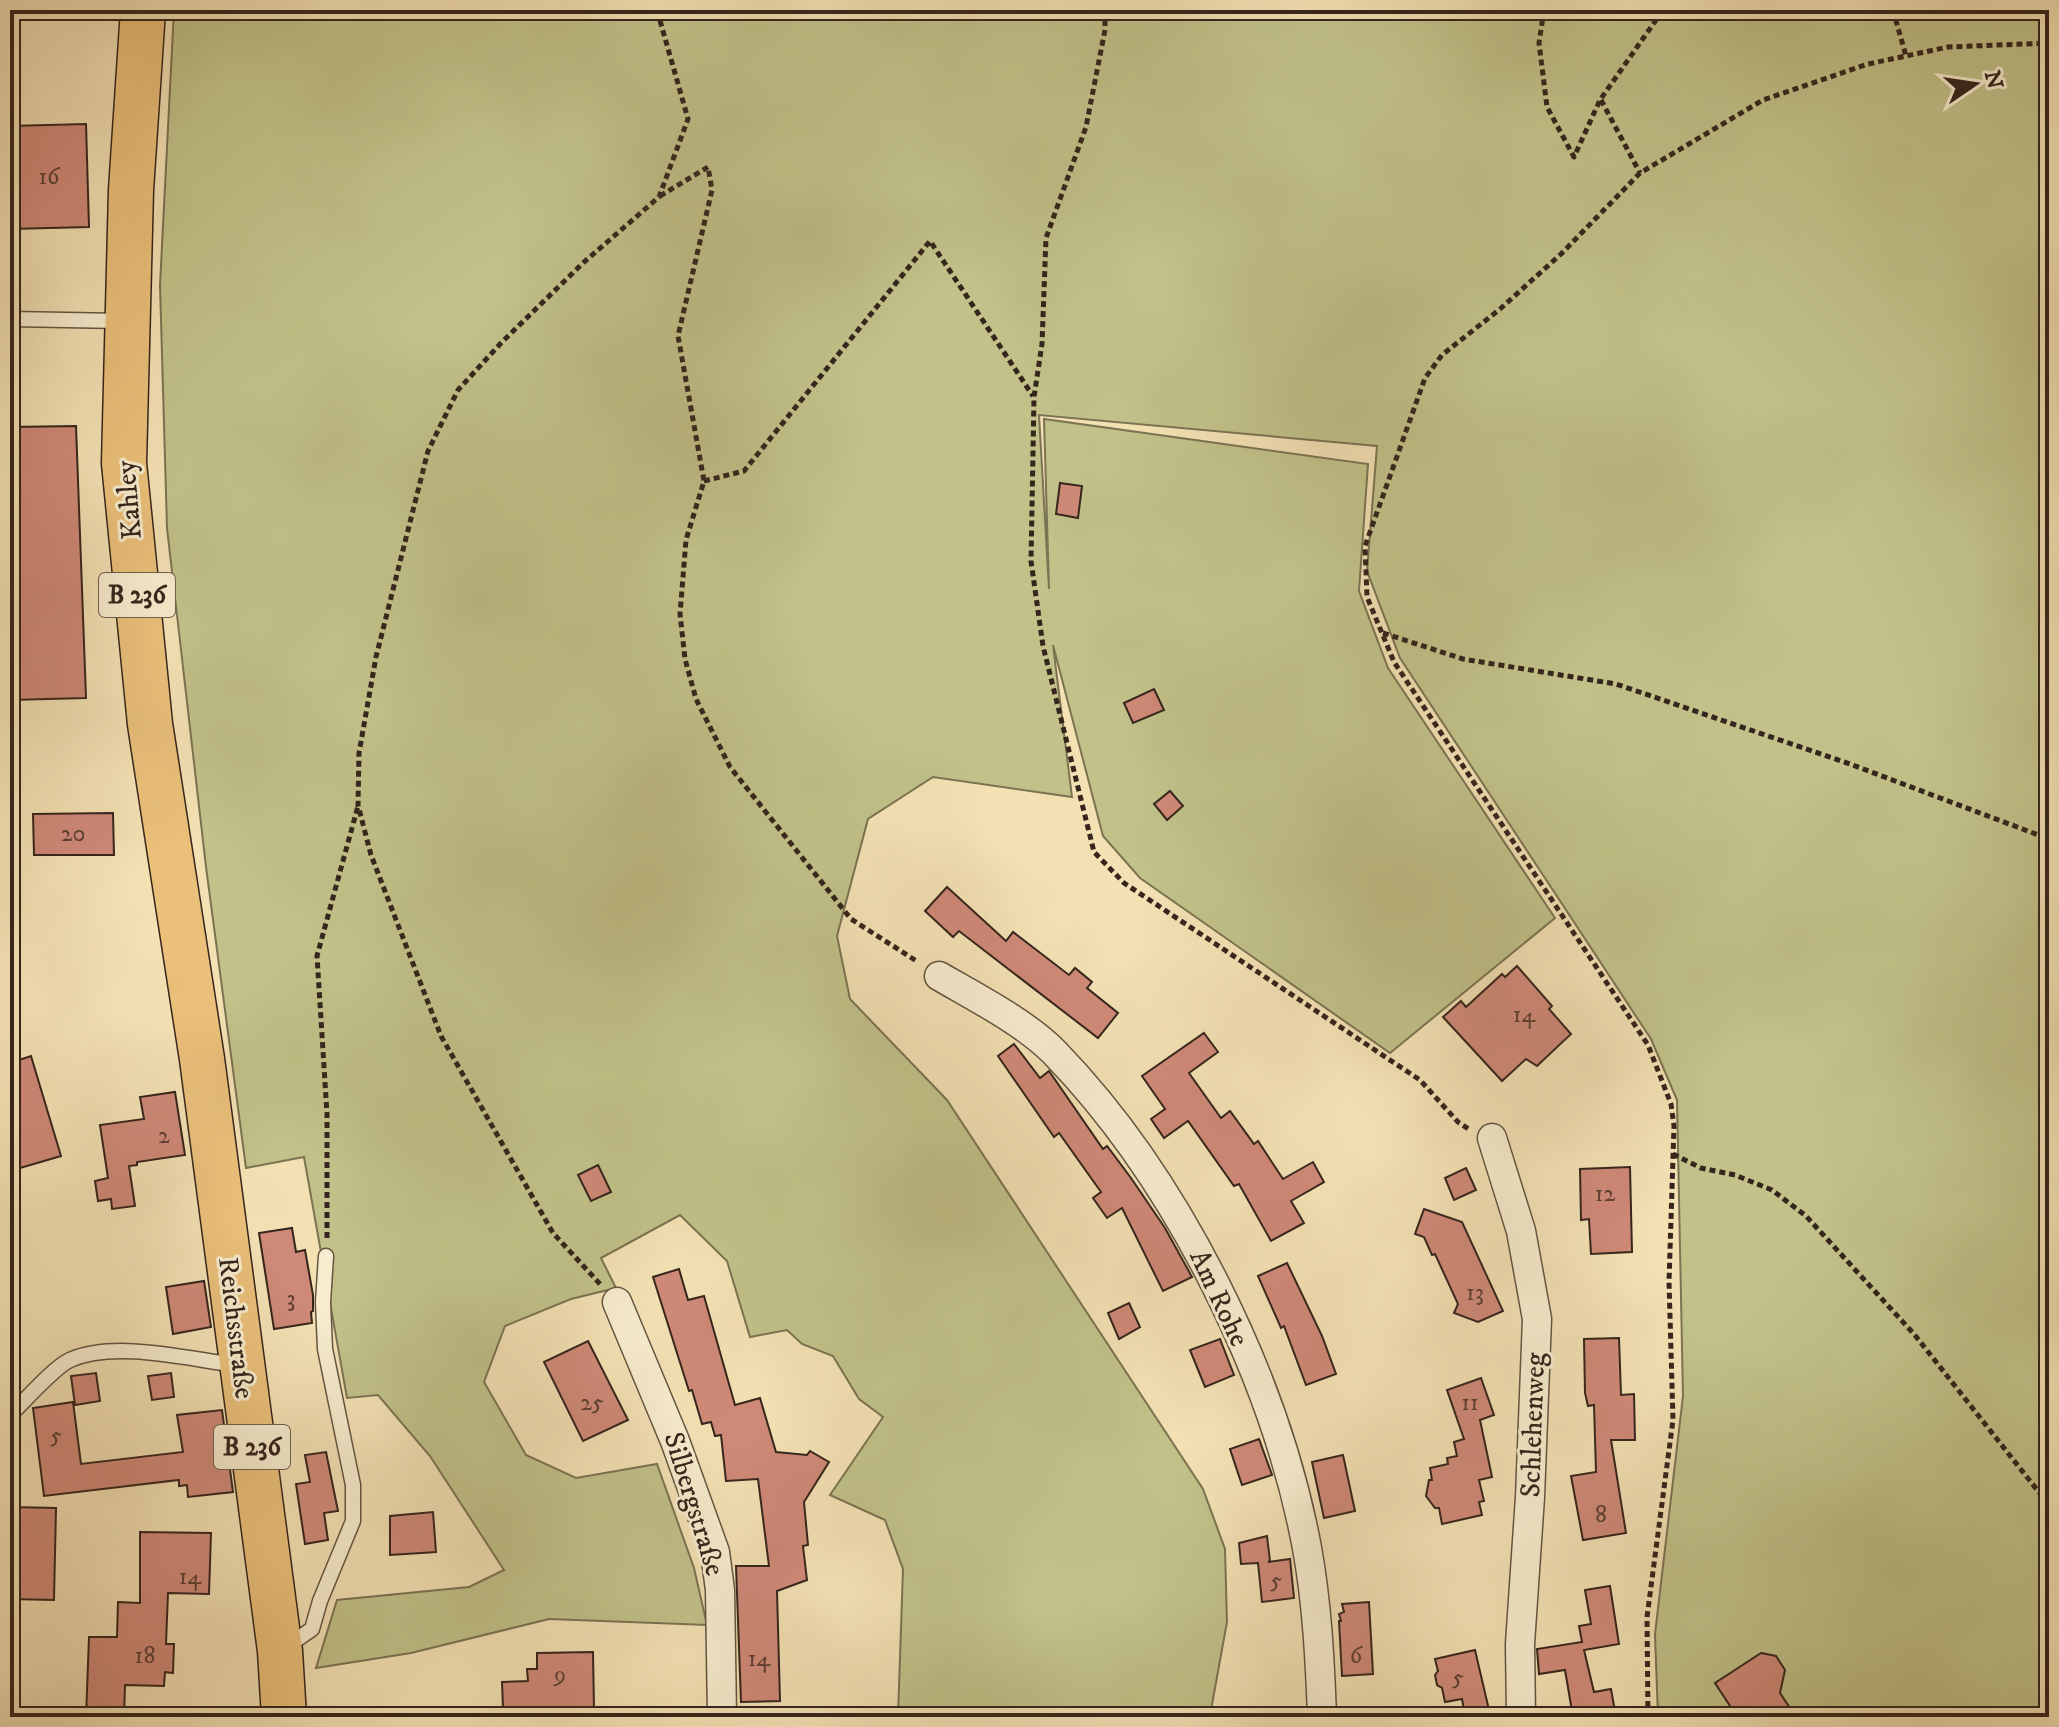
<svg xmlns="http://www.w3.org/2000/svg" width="2059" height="1727" font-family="'IM FELL DW Pica',serif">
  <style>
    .green { fill: #c1c189; stroke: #7b7352; stroke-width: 2 }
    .building { fill: #cf8978; stroke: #35251c; stroke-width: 2 }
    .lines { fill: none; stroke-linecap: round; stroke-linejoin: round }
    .lane-casing { stroke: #645442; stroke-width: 17 }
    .street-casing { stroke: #645442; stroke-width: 31 }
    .primary-casing { stroke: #35251c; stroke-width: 47 }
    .path { stroke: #35251c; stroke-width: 5; stroke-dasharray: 6 4; stroke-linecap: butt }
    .lane { stroke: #f7ecce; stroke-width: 14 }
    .street { stroke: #f7ecce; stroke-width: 28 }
    .primary { stroke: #eac07a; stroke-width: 44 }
    .labels { text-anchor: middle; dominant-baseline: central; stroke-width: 6; stroke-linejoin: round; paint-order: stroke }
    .number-label { font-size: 24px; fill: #5c3e33 }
    .shield { fill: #f7ecce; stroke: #6f6151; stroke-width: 2 }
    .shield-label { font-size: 26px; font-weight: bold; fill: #35251c }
    .street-label { font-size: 28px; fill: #35251c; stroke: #f7ecce }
  </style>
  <rect width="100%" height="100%" fill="#f3e1b4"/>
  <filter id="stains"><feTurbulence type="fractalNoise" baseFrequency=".0025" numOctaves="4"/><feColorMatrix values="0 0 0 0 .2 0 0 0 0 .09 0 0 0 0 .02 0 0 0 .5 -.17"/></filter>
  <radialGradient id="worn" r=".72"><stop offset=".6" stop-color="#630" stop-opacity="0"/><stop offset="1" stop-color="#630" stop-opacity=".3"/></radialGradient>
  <polygon class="green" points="174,10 2049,10 2049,1717 1658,1717 1655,1634 1683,1396 1677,1100 1651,1039 1400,658 1367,571 1377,446 1039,415 1049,589 1044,419 1368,464 1359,591 1388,668 1555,918 1390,1053 1140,878 1103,836 1053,645 1072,797 933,777 868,819 837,936 850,999 947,1100 1203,1489 1225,1549 1227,1622 1211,1710 898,1717 903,1569 885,1520 830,1495 883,1417 859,1399 833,1356 802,1344 787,1330 750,1337 727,1261 680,1215 601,1258 616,1288 571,1299 505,1326 484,1382 526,1455 576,1478 657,1464 694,1568 707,1625 549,1619 411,1653 316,1668 337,1600 469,1587 504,1570 430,1456 378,1395 347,1398 304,1157 246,1168 206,867 167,528 160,285"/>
  <g class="building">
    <polygon points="86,124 89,227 10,229 10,126"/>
    <polygon points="76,426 86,698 10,700 10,427"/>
    <polygon points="1060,483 1082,486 1078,518 1056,514"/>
    <polygon points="1154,689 1164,710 1133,723 1124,703"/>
    <polygon points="1170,791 1183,806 1167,820 1154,804"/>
    <polygon points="113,813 114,855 34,855 33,814"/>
    <polygon points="947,887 1006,941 1013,932 1069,975 1075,968 1092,982 1087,988 1118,1013 1098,1038 959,931 953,937 925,911"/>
    <polygon points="1517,966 1552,1006 1549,1009 1571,1034 1537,1066 1526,1059 1502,1081 1443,1017 1461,1001 1466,1007 1502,974 1505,977"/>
    <polygon points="1204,1033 1218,1052 1189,1073 1221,1118 1230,1111 1254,1144 1258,1141 1283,1179 1313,1162 1324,1182 1291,1201 1304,1223 1271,1241 1239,1184 1234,1186 1188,1121 1164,1138 1151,1119 1165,1109 1142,1076"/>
    <polygon points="1014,1044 1040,1078 1049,1071 1103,1149 1107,1146 1131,1178 1165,1228 1192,1277 1163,1291 1122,1208 1107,1218 1093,1198 1101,1192 1059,1133 1054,1137 998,1056"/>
    <polygon points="31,1056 61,1156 10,1171 10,1063"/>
    <polygon points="175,1092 185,1155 137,1162 137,1165 129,1166 135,1206 112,1209 111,1199 98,1201 95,1181 108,1178 100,1125 144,1119 140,1097"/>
    <polygon points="598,1165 611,1192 591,1201 578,1175"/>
    <polygon points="1630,1167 1632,1252 1591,1254 1589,1219 1581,1220 1580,1169"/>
    <polygon points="1466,1168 1476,1190 1454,1200 1445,1178"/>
    <polygon points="1424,1209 1462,1222 1503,1311 1478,1322 1454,1313 1458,1304 1435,1254 1432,1255 1424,1237 1415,1234"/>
    <polygon points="292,1228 296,1252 305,1250 313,1295 313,1311 311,1312 312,1323 274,1329 259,1233"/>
    <polygon points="1287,1263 1322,1336 1336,1374 1306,1385 1284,1326 1281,1328 1258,1276"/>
    <polygon points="679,1269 688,1300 704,1296 735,1405 760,1398 776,1452 807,1455 810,1451 829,1462 804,1502 808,1545 803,1546 807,1580 777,1591 780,1701 741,1702 736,1566 769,1566 758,1479 726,1481 721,1435 715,1436 711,1422 702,1424 692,1390 689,1391 653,1277"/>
    <polygon points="204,1281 211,1327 173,1334 166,1287"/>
    <polygon points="1129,1303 1140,1327 1119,1339 1108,1313"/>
    <polygon points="1619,1338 1621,1395 1634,1394 1635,1440 1611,1440 1626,1533 1583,1540 1571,1476 1596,1472 1594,1405 1588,1406 1585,1393 1584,1339"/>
    <polygon points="1220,1339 1234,1375 1205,1387 1190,1350"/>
    <polygon points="588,1341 628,1420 583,1441 544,1362"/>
    <polygon points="96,1373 100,1401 75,1405 71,1376"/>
    <polygon points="171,1373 174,1397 152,1400 148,1376"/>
    <polygon points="1481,1378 1494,1415 1480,1420 1492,1477 1479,1480 1484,1501 1479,1502 1482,1515 1442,1524 1439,1508 1435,1508 1426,1496 1429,1480 1432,1480 1430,1468 1448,1464 1447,1458 1457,1456 1454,1442 1464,1439 1447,1390"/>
    <polygon points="73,1402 81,1464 183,1452 177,1415 222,1410 233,1492 188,1497 187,1485 179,1486 179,1480 44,1496 33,1408"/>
    <polygon points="1259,1439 1272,1475 1242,1485 1230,1449"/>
    <polygon points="326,1452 338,1511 324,1513 328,1540 305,1544 296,1484 310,1482 305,1455"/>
    <polygon points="1343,1455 1355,1511 1324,1518 1312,1462"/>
    <polygon points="10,1507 56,1508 54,1600 10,1599"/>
    <polygon points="433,1512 436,1552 390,1555 390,1516"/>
    <polygon points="140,1532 211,1533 209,1594 168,1593 166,1644 174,1644 173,1673 165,1672 164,1686 125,1685 124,1717 86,1717 89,1637 117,1637 118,1602 140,1603"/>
    <polygon points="1267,1536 1270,1561 1268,1562 1290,1559 1294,1598 1262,1602 1258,1563 1241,1564 1239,1543"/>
    <polygon points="1610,1586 1619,1644 1584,1650 1594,1692 1611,1689 1616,1717 1573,1717 1565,1670 1539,1674 1537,1649 1582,1642 1579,1626 1591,1624 1585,1590"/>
    <polygon points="1369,1602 1373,1674 1342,1676 1339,1621 1341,1621 1339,1614 1344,1612 1342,1604"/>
    <polygon points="1475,1650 1489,1710 1465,1715 1462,1699 1445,1702 1442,1688 1437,1685 1435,1675 1438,1671 1435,1659"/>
    <polygon points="593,1652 594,1709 503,1708 502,1682 528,1681 527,1669 537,1669 537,1653"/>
    <polygon points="1761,1653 1776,1656 1785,1670 1780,1693 1796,1717 1754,1717 1748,1707 1736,1715 1715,1683"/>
  </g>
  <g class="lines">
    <g class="lane-casing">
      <g id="lane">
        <polyline points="10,319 122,321"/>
        <path d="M10,1415C24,1402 54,1367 70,1360C115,1340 188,1359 236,1365"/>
        <polyline points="286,1647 312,1629 320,1601 353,1521 353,1485 325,1349 323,1302 326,1256"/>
      </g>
    </g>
    <g class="street-casing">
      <g id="street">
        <path d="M939,976C975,997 1026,1023 1055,1053C1177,1179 1275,1376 1307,1548C1317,1603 1320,1661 1322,1717"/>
        <polyline points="1492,1138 1521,1231 1537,1319 1530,1497 1520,1644 1521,1717"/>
        <polyline points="617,1302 675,1441 715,1552 720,1590 722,1717"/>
      </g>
    </g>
    <g class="primary-casing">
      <polyline id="primary" points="143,10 131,190 124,463 150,724 202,1059 280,1651 284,1717"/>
    </g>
    <g class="path">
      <polyline points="1105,10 1105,30 1086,127 1046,238 1042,344 1034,397 1031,561 1043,646 1094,852 1124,883 1420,1080 1458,1122 1470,1130"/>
      <polyline points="1544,10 1539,43 1547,107 1574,157 1600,100 1663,10"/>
      <polyline points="1893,10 1906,56"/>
      <polyline points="1601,100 1640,173"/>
      <polyline points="660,196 708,167 712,190 678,336 704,481 686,540 680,614 685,659 696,699 730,767 851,919 918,962"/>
      <polyline points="704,481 744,471 930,241 1033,396"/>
      <polyline points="1383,633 1463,659 1616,684 1850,764 2049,839"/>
      <polyline points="1673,1154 1701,1168 1735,1175 1772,1190 1806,1216 1914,1334 2049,1505"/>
      <polyline points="327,1238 327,1114 317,956 358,806"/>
      <polyline points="600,1284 553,1233 441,1036 371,855 358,805 359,753 376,657 428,451 458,390 501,343 583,263 659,197 688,119 657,10"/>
      <polyline points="1648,1717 1647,1617 1673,1420 1669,1282 1674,1126 1671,1104 1648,1045 1394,662 1367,597 1365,546 1425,378 1442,355 1500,309 1561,254 1640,173 1763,100 1868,64 1948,47 2049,43"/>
    </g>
    <use href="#lane" class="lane"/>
    <use href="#street" class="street"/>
    <use href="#primary" class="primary"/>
  </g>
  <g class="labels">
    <g class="number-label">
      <text x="49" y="177">16</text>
      <text x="73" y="834">20</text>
      <text x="1524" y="1015">14</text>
      <text x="164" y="1136">2</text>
      <text x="1605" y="1194">12</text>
      <text x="1475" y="1293">13</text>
      <text x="291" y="1299">3</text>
      <text x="592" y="1403">25</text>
      <text x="1470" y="1403">11</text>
      <text x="56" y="1436">5</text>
      <text x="1601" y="1515">8</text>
      <text x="190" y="1577">14</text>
      <text x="1276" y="1581">5</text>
      <text x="145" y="1656">18</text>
      <text x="1356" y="1656">6</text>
      <text x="759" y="1659">14</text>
      <text x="560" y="1675">9</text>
      <text x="1458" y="1678">5</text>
    </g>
    <g class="shield">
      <rect x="99" y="573" width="76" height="44" rx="6"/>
      <rect x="214" y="1425" width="76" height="44" rx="6"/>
    </g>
    <g class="shield-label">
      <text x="137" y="595">B 236</text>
      <text x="252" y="1447">B 236</text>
    </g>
    <g class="street-label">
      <text transform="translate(129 500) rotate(-95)">Kahley</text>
      <text transform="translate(1219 1298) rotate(65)">Am Rohe</text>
      <text transform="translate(236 1328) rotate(83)">Reichsstraße</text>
      <text transform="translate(1533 1425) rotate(-88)">Schlehenweg</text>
      <text transform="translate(694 1504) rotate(73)">Silbergstraße</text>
    </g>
  </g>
  <rect width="2059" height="1727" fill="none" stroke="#f3e1b4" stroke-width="40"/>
  <rect x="12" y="12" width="2035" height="1703" fill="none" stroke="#35251c" stroke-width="4"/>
  <rect x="20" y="20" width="2019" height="1687" fill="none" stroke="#35251c" stroke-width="2"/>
  <g transform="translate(1975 84) rotate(77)" stroke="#f7ecce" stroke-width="6" paint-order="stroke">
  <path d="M0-6L14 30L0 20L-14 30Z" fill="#35251c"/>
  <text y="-12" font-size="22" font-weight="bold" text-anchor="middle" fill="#35251c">N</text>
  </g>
  <rect width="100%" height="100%" filter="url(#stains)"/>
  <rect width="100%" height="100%" fill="url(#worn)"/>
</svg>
